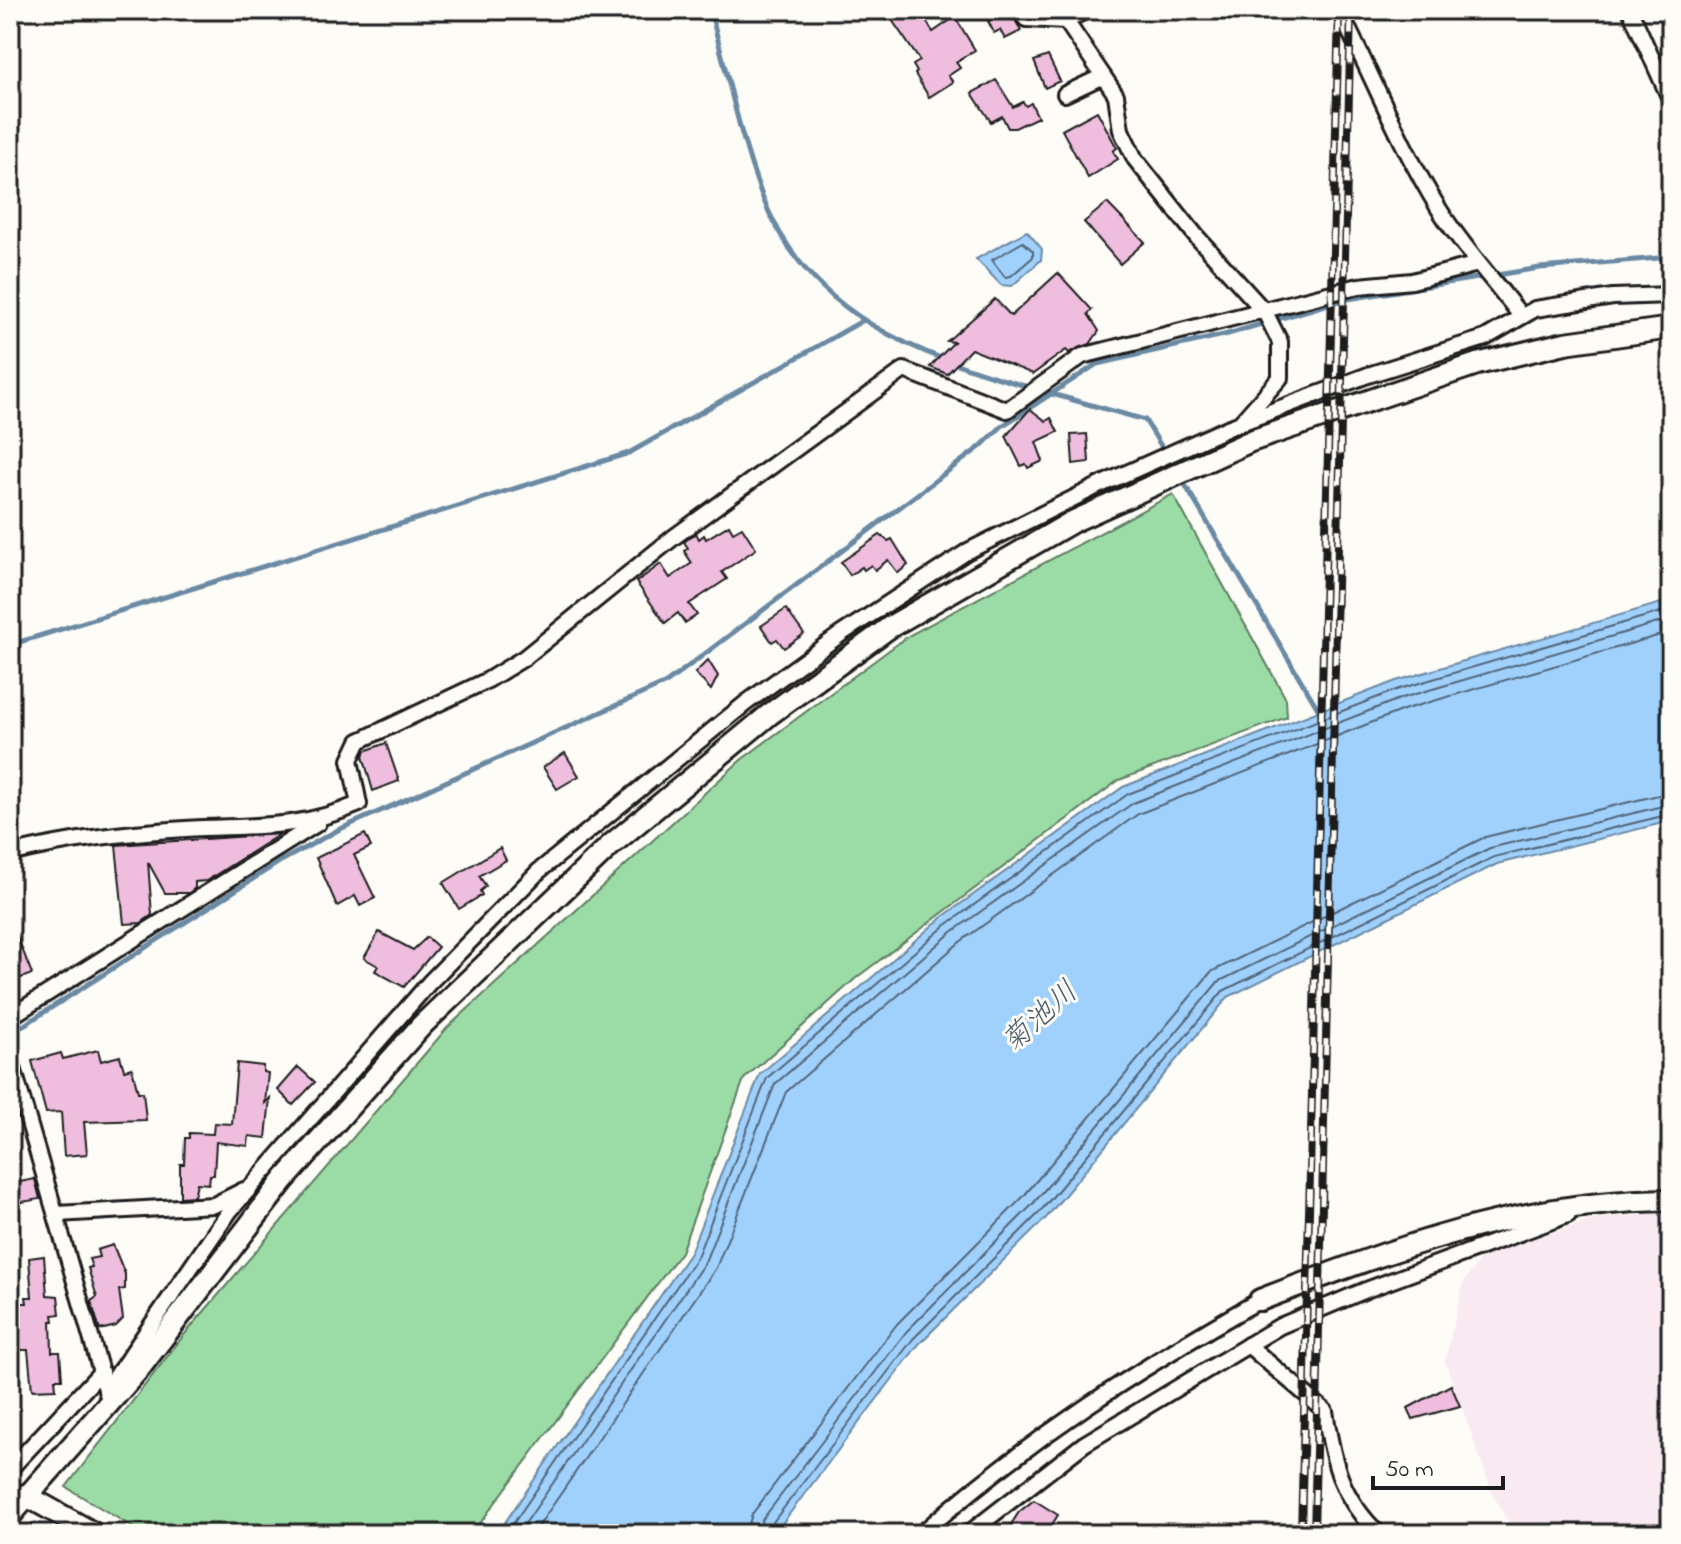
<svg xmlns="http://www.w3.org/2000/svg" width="1681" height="1544" font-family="'Indie Flower','Klee One',sans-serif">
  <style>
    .built { fill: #f9e9f0 }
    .green { fill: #9bdca6; stroke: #5c7c61; stroke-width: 2 }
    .water { fill: #a0d1fd; stroke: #6b89a3; stroke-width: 2 }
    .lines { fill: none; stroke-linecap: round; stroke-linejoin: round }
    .shore { stroke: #516476; stroke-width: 2 }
    .stream { stroke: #6b89a3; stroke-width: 5 }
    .building { fill: #efbedf; stroke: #1c1c1c; stroke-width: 2 }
    .street-casing { stroke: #1c1c1c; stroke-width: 20 }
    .secondary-casing { stroke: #1c1c1c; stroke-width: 26 }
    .street { stroke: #fdfcf7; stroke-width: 14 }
    .secondary { stroke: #fdfcf7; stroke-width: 20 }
    .rail-casing { stroke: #1c1c1c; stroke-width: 8 }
    .rail { stroke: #fdfcf7; stroke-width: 5; stroke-dasharray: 15; stroke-linecap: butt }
    .labels { text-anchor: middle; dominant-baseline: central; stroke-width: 6; stroke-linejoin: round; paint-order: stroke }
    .water-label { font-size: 30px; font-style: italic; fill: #4a5b6b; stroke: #fdfcf7 }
  </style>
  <rect width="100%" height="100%" fill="#fdfcf7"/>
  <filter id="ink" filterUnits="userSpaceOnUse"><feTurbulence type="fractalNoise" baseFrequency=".0125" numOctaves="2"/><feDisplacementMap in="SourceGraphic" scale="16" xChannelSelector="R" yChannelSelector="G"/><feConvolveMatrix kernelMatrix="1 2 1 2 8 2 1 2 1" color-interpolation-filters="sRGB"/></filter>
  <g filter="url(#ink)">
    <polygon class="built" points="1671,1212 1671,1534 1516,1534 1494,1497 1445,1361 1464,1281 1484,1254 1596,1219"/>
    <polygon class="green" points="1173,494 1286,699 1287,717 1119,780 856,978 744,1079 681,1252 472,1534 144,1534 66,1487 184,1335 447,1028 741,760 908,636"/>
    <g class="water">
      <polygon points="1027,231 1042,249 1041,260 1012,286 1001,285 976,259"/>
      <polygon points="1671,600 1671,821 1497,864 1228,997 1046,1218 919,1344 774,1534 497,1534 690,1253 760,1074 941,918 1123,787 1396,681"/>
    </g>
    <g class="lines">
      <g class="shore">
        <polygon points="1023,242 1033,251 1033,257 1011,276 1005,277 992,260"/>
        <polyline points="506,1534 697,1257 767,1078 946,925 1128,794 1399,689 1671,609"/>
        <polyline points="518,1534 705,1262 775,1084 952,932 1133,803 1402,698 1671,619"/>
        <polyline points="533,1534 716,1268 786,1092 960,942 1138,814 1406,709 1671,632"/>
        <polyline points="746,1534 752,1514 897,1324 1023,1197 1211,972 1485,837 1671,792"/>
        <polyline points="758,1534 762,1520 906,1332 1032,1205 1218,982 1490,848 1671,804"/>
        <polyline points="768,1534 770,1526 913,1339 1040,1212 1223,991 1494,857 1671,814"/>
      </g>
      <g class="stream">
        <path d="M710,10C727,70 739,135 761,193C807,316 916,354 1032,388"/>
        <polyline points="1041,391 1145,420 1176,470"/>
        <polyline points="1181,478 1321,714"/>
        <polyline points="10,645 629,453 862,321"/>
        <polyline points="10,1034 281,861 338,830 666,683 980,447 1002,426 1097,364 1228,334 1342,300 1540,268 1671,257"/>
      </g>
    </g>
    <g class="building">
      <polygon points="894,10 919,10 933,32 955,17 975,50 956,62 960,68 948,76 953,82 929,97 915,74 917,72 913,65 920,61 892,20 898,16"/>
      <polygon points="1010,10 1021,31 1005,39 1000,30 994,33 988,21"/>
      <polygon points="1048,56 1060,81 1045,88 1034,61"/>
      <polygon points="996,80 1013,107 1023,102 1026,106 1031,103 1038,117 1015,128 1008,128 1002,116 991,122 972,93"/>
      <polygon points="1097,111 1117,148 1113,151 1118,159 1088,178 1062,130"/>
      <polygon points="1107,203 1145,242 1120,264 1084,222"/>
      <polygon points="1058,273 1092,310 1088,314 1099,331 1090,344 1069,353 1066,350 1033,374 971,349 947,374 930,367 954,342 947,341 995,299 1011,316"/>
      <polygon points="1030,409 1046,421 1051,418 1058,432 1036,442 1043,461 1028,468 1026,464 1021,466 1006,436"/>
      <polygon points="1087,434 1089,462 1073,464 1071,435"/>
      <polygon points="729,525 733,532 742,527 756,549 722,572 727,579 689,604 697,615 685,623 678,613 665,623 636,582 661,564 670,578 692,563 684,551 688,548 684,542 696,533 699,539 704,535 706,539"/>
      <polygon points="880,535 888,541 892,539 908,565 898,573 888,560 875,570 871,565 864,570 862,567 850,575 841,562"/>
      <polygon points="786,609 804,634 784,648 777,639 772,642 761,626"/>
      <polygon points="708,660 718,676 711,690 695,673"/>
      <polygon points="386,743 399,781 373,791 363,756 365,751"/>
      <polygon points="565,753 579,776 557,789 543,767"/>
      <polygon points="280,834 206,881 195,882 195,888 189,893 165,893 148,862 152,915 141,923 124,924 116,845"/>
      <polygon points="365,834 371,847 354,855 375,898 360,906 355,896 337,906 316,858"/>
      <polygon points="500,848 506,860 479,876 486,886 480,891 482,895 459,909 443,883"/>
      <polygon points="10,918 32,974 10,982"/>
      <polygon points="379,932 413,950 427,937 438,947 404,987 375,971 378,966 364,958"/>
      <polygon points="98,1050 101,1061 120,1056 124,1070 132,1068 138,1092 143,1092 146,1120 84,1122 87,1154 64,1156 61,1112 46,1113 32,1061 61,1053 63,1059"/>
      <polygon points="237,1063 263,1066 263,1072 268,1073 265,1103 270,1098 266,1138 249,1136 248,1146 216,1142 214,1175 210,1175 209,1184 197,1183 194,1196 180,1197 180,1164 184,1164 185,1138 189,1138 189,1133 213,1134 214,1123 232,1124"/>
      <polygon points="298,1067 315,1082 293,1105 278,1090"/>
      <polygon points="35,1179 40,1199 10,1204 10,1184"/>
      <polygon points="113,1245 125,1274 125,1289 119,1290 123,1319 116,1326 100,1330 91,1301 97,1297 88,1268 92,1267 89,1259 99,1257 97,1250"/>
      <polygon points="44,1256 47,1295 58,1296 60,1314 53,1315 54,1321 51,1321 52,1352 60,1352 62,1379 55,1379 56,1389 32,1390 28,1350 11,1350 10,1303 27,1303 26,1297 32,1297 29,1258"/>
      <polygon points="1451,1385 1460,1406 1413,1419 1408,1408"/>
      <polygon points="1034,1500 1058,1515 1046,1534 1005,1534 1019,1512"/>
    </g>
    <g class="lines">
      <g class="street-casing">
        <g id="street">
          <polyline points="1020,10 1026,19 1066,21 1087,10"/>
          <path d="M1339,10C1372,75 1400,146 1439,209C1463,248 1493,279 1521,316"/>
          <polyline points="1630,10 1671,101"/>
          <polyline points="1066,21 1116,95 1121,130 1135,159 1197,237 1265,312 1280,342 1280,378 1242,421"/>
          <polyline points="1065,94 1103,76"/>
          <path d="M10,854C70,839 123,833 185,829C250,825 296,831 359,804L350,760L359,741L488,680L524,658L674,537L904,370L1007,410L1082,356L1359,286L1412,281L1478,264"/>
          <polyline points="10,1017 318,823"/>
          <polyline points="10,1057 108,1396"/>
          <polyline points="57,1214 214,1205 244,1190"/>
          <path d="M1248,1345L1325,1411C1333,1462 1340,1497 1379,1534"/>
          <polyline points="106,1391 229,1212 429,983 539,871 746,703 841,634 968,551 1100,485 1230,427 1368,375 1485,338 1535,309 1613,297 1671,295"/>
          <polyline points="10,1469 100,1373"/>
          <path d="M921,1534C1029,1439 1135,1371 1260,1300"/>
          <polyline points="968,1534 1084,1444 1280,1326 1366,1290 1568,1215"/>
        </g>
      </g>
      <g class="secondary-casing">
        <g id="secondary">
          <path d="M1260,1300C1398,1247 1520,1201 1671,1200"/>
          <polyline points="25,1495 95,1534"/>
          <polyline points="10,1516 139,1369 284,1180 422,1025 612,844 770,714 890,627 1072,522 1251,441 1477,364 1565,343 1671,328"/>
        </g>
      </g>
      <use href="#street" class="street"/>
      <use href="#secondary" class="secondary"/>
      <g class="rail-casing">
        <g id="rail">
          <polyline points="1301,1534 1339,10"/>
          <polyline points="1314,1534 1351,10"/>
        </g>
      </g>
      <use href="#rail" class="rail"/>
    </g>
  </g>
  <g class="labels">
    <g class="water-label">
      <text transform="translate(1041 1018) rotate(-42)">菊池川</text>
    </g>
  </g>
  <rect width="1681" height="1544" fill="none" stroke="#fdfcf7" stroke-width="40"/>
  <rect x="20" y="20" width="1641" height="1504" fill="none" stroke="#1c1c1c" stroke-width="3" filter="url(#ink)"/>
  <path d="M1373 1476v12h130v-12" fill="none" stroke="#1c1c1c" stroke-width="4"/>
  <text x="1385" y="1476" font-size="24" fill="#1c1c1c" stroke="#fdfcf7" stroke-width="6" paint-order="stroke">50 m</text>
</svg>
